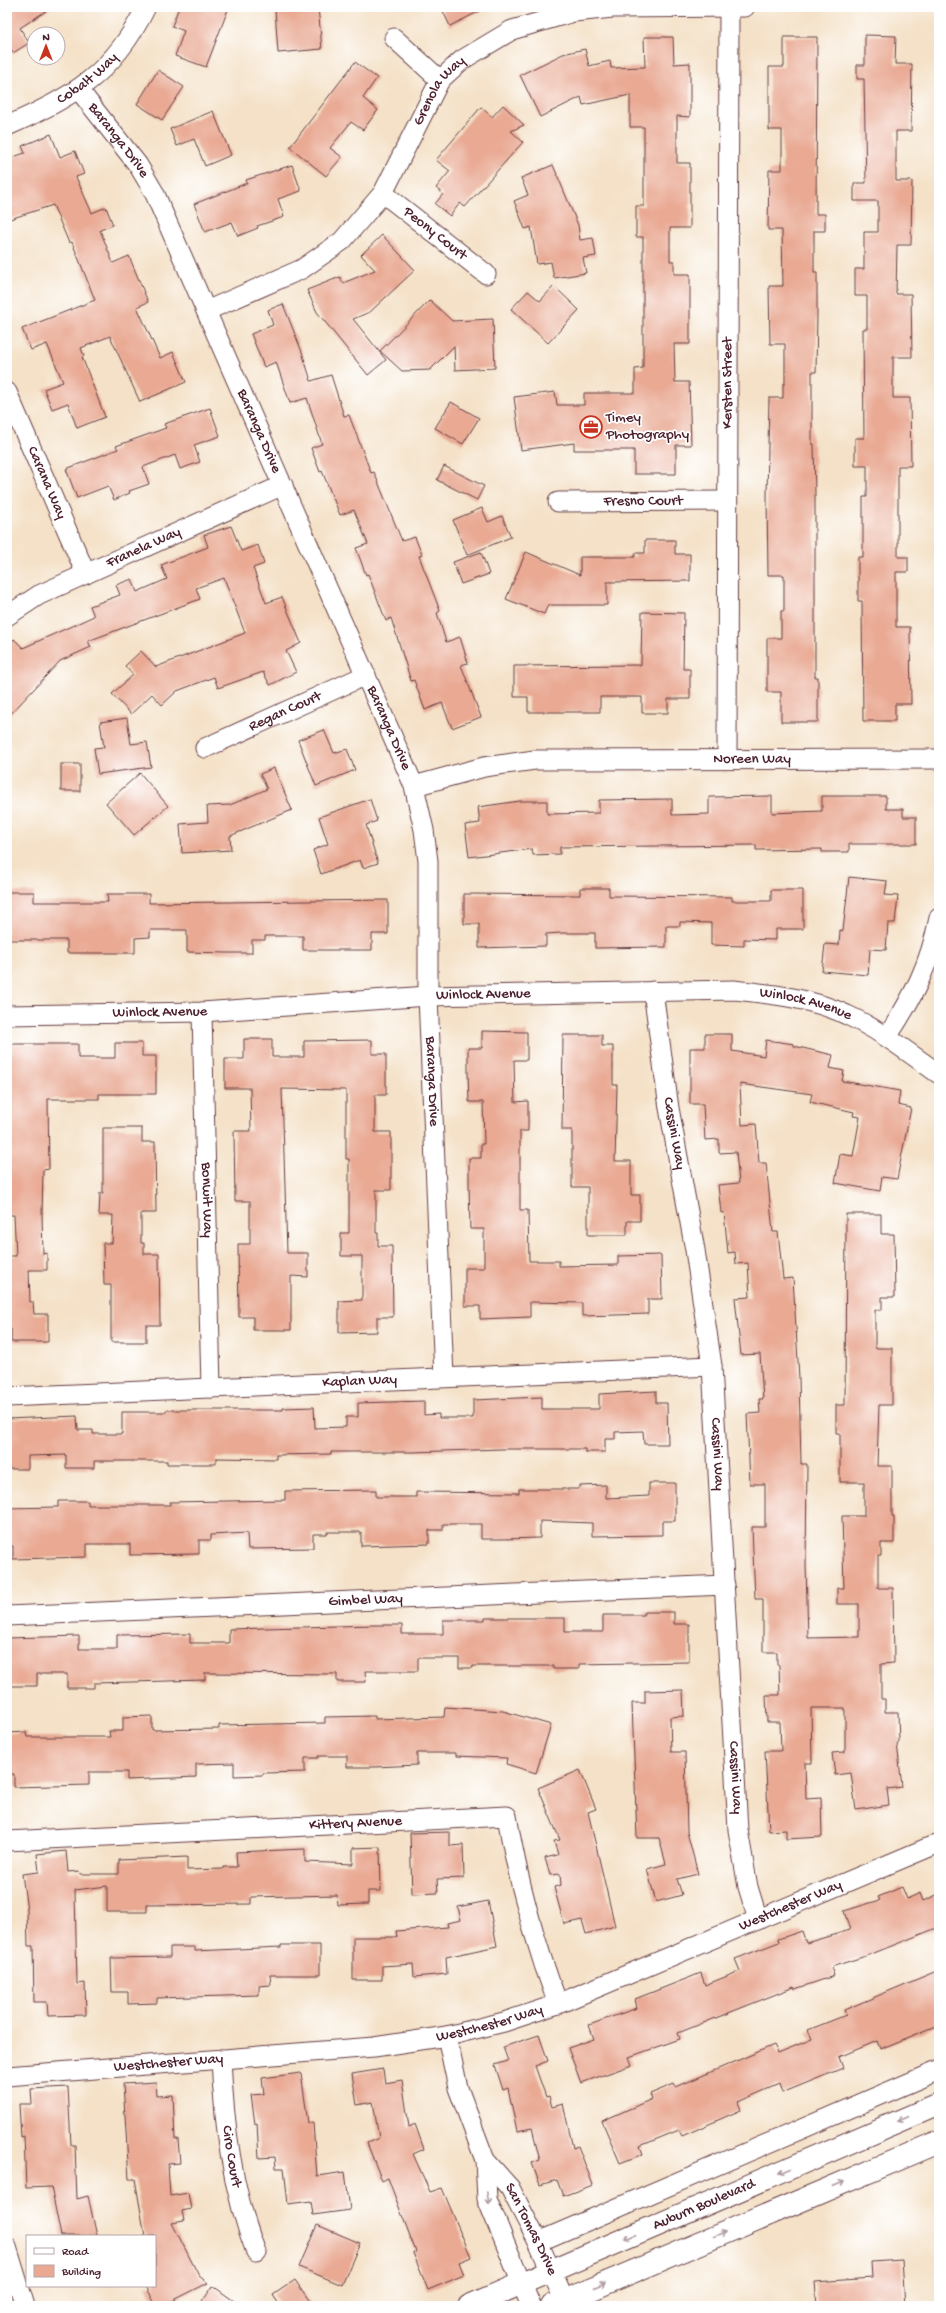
<svg xmlns="http://www.w3.org/2000/svg" width="946" height="2313" font-family="'Gochi Hand',sans-serif">
  <style>
    .building { fill: #e9a993 }
    .lines { fill: none; stroke-linecap: round; stroke-linejoin: round }
    .street-casing { stroke: #643c42; stroke-width: 21 }
    .secondary-casing { stroke: #643c42; stroke-width: 24 }
    .street { stroke: #fff; stroke-width: 19 }
    .secondary { stroke: #fff; stroke-width: 22 }
    .oneway { stroke: #ae9aa0 }
    .labels { text-anchor: middle; dominant-baseline: central; stroke-width: 3.5; stroke-linejoin: round; paint-order: stroke }
    .street-label { font-size: 15px; fill: #4a1f2b; stroke: #fff }
    .poi-label { font-size: 15px; fill: #4a1f2b; stroke: #fff; text-anchor: start }
  </style>
  <rect width="100%" height="100%" fill="#fff"/>
  <filter id="ink" filterUnits="userSpaceOnUse"><feTurbulence type="fractalNoise" baseFrequency=".025" numOctaves="2"/><feDisplacementMap in="SourceGraphic" scale="8" xChannelSelector="R" yChannelSelector="G"/><feConvolveMatrix kernelMatrix="1 2 1 2 8 2 1 2 1" color-interpolation-filters="sRGB"/></filter>
  <filter id="wash" filterUnits="userSpaceOnUse"><feTurbulence type="fractalNoise" baseFrequency=".012" numOctaves="4" result="noise"/><feDisplacementMap in="SourceGraphic" scale="16" xChannelSelector="R" yChannelSelector="G"/><feGaussianBlur stdDeviation="0.9" result="paint"/><feColorMatrix in="noise" values="0 0 0 0 0 0 0 0 0 0 0 0 0 0 0 0 0 1.4 0 .05"/><feComposite in="paint" operator="in"/></filter>
  <g filter="url(#wash)">
    <rect width="100%" height="100%" fill="#f4e1c7"/>
    <g id="blocks">
      <g class="building">
        <polygon points="7,7 52,7 20,28 29,43 13,53 7,45"/>
        <polygon points="179,7 229,7 206,67 175,56 184,31 172,26"/>
        <polygon points="304,7 318,7 322,49 278,53 275,9"/>
        <polygon points="441,7 488,7 450,26"/>
        <polygon points="865,35 896,36 895,64 912,64 911,131 896,131 896,181 912,181 911,245 897,245 896,294 911,294 912,357 893,357 893,398 910,398 911,466 898,466 898,557 908,557 908,572 896,572 896,627 910,627 911,704 895,704 895,721 863,721 862,601 858,601 858,557 863,557 863,497 867,497 867,466 855,466 855,438 864,438 863,329 867,329 867,296 855,296 855,269 864,269 864,232 878,232 878,201 854,201 854,183 866,183 864,79 857,79 857,65 865,65"/>
        <polygon points="644,37 673,37 674,64 690,63 690,117 677,116 677,163 690,163 690,228 670,228 670,261 674,261 674,274 690,274 690,344 674,344 675,382 689,382 691,445 676,445 676,474 634,474 634,450 574,450 574,443 521,450 514,397 555,392 557,405 584,405 584,393 635,393 635,369 643,368 643,237 636,237 636,206 644,206 644,127 630,127 630,95 583,105 581,97 540,117 520,75 563,54 585,49 589,66 610,61 611,68 645,67"/>
        <polygon points="784,37 817,37 816,214 825,214 825,231 814,231 814,272 817,272 817,314 816,372 812,372 812,444 814,444 815,496 815,677 818,677 818,722 781,722 781,692 767,692 767,638 781,638 781,611 784,611 784,575 768,575 767,496 769,398 783,398 783,384 785,384 785,344 770,344 769,286 783,286 782,230 768,230 769,170 782,170 782,130 769,130 769,67 784,67"/>
        <polygon points="355,62 377,78 363,98 378,110 363,130 351,122 330,148 342,157 326,176 290,147"/>
        <polygon points="158,70 184,87 162,120 137,104"/>
        <polygon points="503,105 524,125 511,131 523,142 465,207 460,203 450,216 435,204 443,194 436,188 450,171 436,160 481,107 492,117"/>
        <polygon points="213,111 231,155 205,166 194,139 177,146 170,129"/>
        <polygon points="51,134 60,157 75,151 84,174 76,177 92,213 106,207 113,225 100,230 113,263 129,256 148,302 137,307 160,358 173,352 186,382 140,402 110,336 81,348 84,356 82,357 105,417 77,428 68,403 52,409 44,389 63,382 47,344 31,350 22,329 95,300 72,242 69,243 53,205 7,220 7,159 25,153 22,146"/>
        <polygon points="292,165 301,191 278,199 284,217 257,226 258,228 238,236 232,222 205,232 194,204 247,183 246,180"/>
        <polygon points="553,165 578,225 580,240 593,238 596,256 583,258 586,273 554,278 551,262 537,264 531,227 525,229 514,201 528,195 521,178"/>
        <polygon points="382,235 415,270 370,312 353,319 386,360 368,375 317,312 307,290 340,277 343,283 375,270 361,255"/>
        <polygon points="554,286 579,310 548,343 511,309 528,291 540,301"/>
        <polygon points="430,300 452,321 493,319 495,368 455,370 454,346 430,370 402,371 380,351"/>
        <polygon points="283,304 302,352 311,381 331,375 344,416 349,415 371,473 374,472 402,541 415,537 422,555 419,556 440,611 437,613 446,642 460,637 468,663 461,665 481,717 452,728 442,703 425,710 414,680 411,681 391,618 386,621 368,574 366,575 356,548 368,544 354,510 340,515 322,471 320,472 311,448 322,444 307,398 290,403 276,362 264,367 251,334 273,325 268,310"/>
        <polygon points="451,402 479,418 463,444 435,428"/>
        <polygon points="210,408 220,436 194,445 200,462 180,469 175,455 143,467 149,484 129,491 130,493 114,500 108,486 77,498 66,469 118,449 116,446 166,428 164,424"/>
        <polygon points="444,466 484,486 477,500 437,480"/>
        <polygon points="482,508 488,522 502,516 511,537 467,555 453,520"/>
        <polygon points="231,526 241,551 258,545 264,564 253,568 266,603 282,597 301,643 286,651 296,672 270,685 263,672 218,688 214,677 177,691 162,705 152,694 131,714 112,694 133,675 125,666 141,651 156,667 245,633 224,578 196,588 200,599 88,641 91,647 60,661 7,718 7,647 14,639 23,648 94,616 90,606 120,595 116,585 132,579 137,592 167,579 161,565 208,547 204,535"/>
        <polygon points="645,540 675,540 675,554 690,554 690,581 607,582 607,605 548,605 544,614 506,599 526,552 580,575 580,557 635,557 635,553 645,553"/>
        <polygon points="481,552 489,574 461,584 453,562"/>
        <polygon points="642,612 684,613 683,669 690,669 690,699 668,699 668,713 642,713 642,697 600,697 600,712 528,712 528,697 514,697 514,666 641,665"/>
        <polygon points="127,718 131,744 147,742 151,767 98,774 94,748 104,747 100,722"/>
        <polygon points="324,730 334,753 347,749 355,770 316,786 298,740"/>
        <rect x="61" y="764" width="19" height="27"/>
        <polygon points="274,768 292,810 230,836 231,850 182,853 180,824 208,822 207,806 230,805 267,789 260,774"/>
        <polygon points="140,773 168,806 134,835 106,803"/>
        <polygon points="772,796 772,813 822,811 822,796 886,796 886,809 903,809 903,817 916,817 916,844 849,844 849,852 822,852 822,849 756,850 756,845 560,847 560,854 533,855 532,849 469,857 465,825 480,823 478,807 520,801 547,801 547,814 599,813 599,800 672,799 672,815 709,814 709,797"/>
        <polygon points="370,799 377,821 366,825 378,863 363,868 360,860 321,874 313,850 328,844 319,817"/>
        <polygon points="849,877 887,881 885,895 898,896 895,923 888,923 886,950 870,949 868,975 822,971 825,944 839,945 840,930 843,931"/>
        <polygon points="580,888 609,888 609,896 732,897 732,901 771,901 771,890 803,890 803,929 776,929 776,940 744,939 744,946 711,945 711,923 680,922 680,926 666,926 666,947 595,948 595,933 560,933 546,934 546,946 479,948 479,924 464,924 464,894 580,895"/>
        <polygon points="7,892 34,892 34,902 108,902 107,894 149,894 149,903 388,900 388,934 372,934 372,950 303,950 303,936 265,936 265,940 252,940 252,953 226,953 187,952 187,930 150,930 150,937 135,938 135,953 67,953 67,940 7,940"/>
        <polygon points="482,1031 527,1032 527,1060 514,1060 515,1102 528,1101 528,1131 520,1131 520,1210 528,1210 529,1261 559,1261 559,1266 618,1265 618,1256 661,1255 662,1299 648,1299 648,1314 582,1316 582,1303 530,1302 530,1317 480,1319 480,1306 465,1306 465,1268 484,1268 484,1229 470,1229 469,1184 469,1158 481,1158 481,1144 484,1144 483,1102 469,1102 468,1072 468,1048 482,1048"/>
        <polygon points="705,1034 732,1034 732,1051 764,1056 766,1040 794,1044 794,1046 833,1055 830,1068 844,1071 842,1081 900,1091 898,1105 911,1108 897,1179 882,1177 880,1191 835,1183 840,1154 853,1156 860,1117 853,1116 854,1112 810,1102 812,1094 740,1084 742,1125 756,1124 759,1163 766,1163 773,1232 778,1232 783,1279 793,1278 799,1378 801,1464 807,1464 806,1565 808,1638 859,1637 859,1604 837,1604 837,1588 844,1588 842,1516 864,1516 864,1482 840,1482 840,1433 836,1433 836,1405 845,1405 846,1214 881,1214 881,1234 894,1234 895,1297 882,1297 882,1310 875,1310 875,1348 892,1348 892,1405 879,1405 877,1466 892,1466 892,1516 894,1516 894,1543 881,1543 881,1556 878,1556 878,1588 893,1588 894,1663 881,1664 881,1699 885,1699 885,1712 898,1712 899,1743 897,1743 902,1787 887,1789 889,1805 856,1810 851,1773 835,1775 832,1753 845,1752 845,1708 811,1708 812,1763 805,1763 806,1799 821,1798 822,1837 786,1839 786,1830 769,1831 765,1751 781,1751 780,1722 767,1722 766,1695 780,1695 779,1665 777,1665 777,1652 763,1652 763,1599 755,1599 752,1527 765,1527 765,1484 750,1484 747,1414 760,1413 759,1399 763,1399 760,1354 741,1355 735,1298 750,1297 748,1263 736,1264 735,1252 728,1253 724,1212 721,1213 718,1185 739,1183 736,1152 719,1153 719,1139 705,1140 703,1104 690,1104 690,1048 705,1048"/>
        <polygon points="563,1035 602,1035 602,1046 613,1046 613,1085 617,1085 615,1161 631,1161 631,1195 640,1195 640,1221 627,1221 627,1235 588,1235 588,1187 572,1187 572,1130 562,1130"/>
        <polygon points="244,1039 272,1039 272,1057 304,1057 304,1041 372,1040 372,1054 386,1054 386,1095 375,1095 375,1132 391,1132 391,1190 376,1190 376,1233 378,1233 378,1246 392,1246 393,1317 377,1317 377,1332 339,1333 339,1301 362,1300 362,1256 341,1256 341,1233 349,1233 349,1159 346,1159 346,1090 282,1089 287,1253 308,1253 308,1277 291,1276 291,1330 253,1330 253,1317 239,1317 238,1244 250,1244 250,1201 235,1201 234,1131 251,1131 250,1088 225,1088 225,1059 244,1059"/>
        <polygon points="115,1043 142,1043 142,1056 156,1056 156,1094 99,1094 99,1099 48,1099 49,1169 43,1170 42,1215 43,1254 47,1253 47,1270 29,1270 30,1302 33,1302 34,1314 48,1314 48,1342 11,1342 11,1329 7,1329 7,1256 16,1256 14,1215 7,1215 7,1060 10,1060 11,1044 78,1044 78,1058 115,1058"/>
        <polygon points="103,1128 142,1128 142,1142 155,1142 156,1213 141,1213 141,1243 144,1243 144,1254 159,1254 160,1325 146,1325 146,1342 111,1342 111,1285 104,1285 103,1243 112,1243 113,1215 99,1215 100,1193 103,1193"/>
        <polygon points="656,1391 656,1403 667,1403 668,1444 644,1444 643,1431 615,1432 615,1439 605,1439 605,1452 585,1452 585,1449 502,1449 413,1452 331,1452 331,1454 276,1455 276,1459 216,1458 216,1464 167,1464 167,1461 94,1461 94,1468 66,1468 66,1455 28,1456 28,1469 7,1469 7,1419 77,1416 78,1430 93,1430 93,1434 122,1434 122,1412 166,1412 166,1410 283,1410 283,1408 314,1407 315,1428 346,1427 346,1417 358,1417 358,1403 424,1401 424,1415 439,1414 439,1418 473,1418 473,1400 542,1397 542,1409 599,1409 599,1394"/>
        <polygon points="649,1483 675,1483 675,1521 662,1521 662,1535 592,1536 592,1523 540,1521 540,1538 503,1539 481,1539 481,1524 443,1524 443,1530 429,1530 429,1544 361,1546 361,1532 327,1532 327,1534 313,1534 313,1548 248,1549 247,1533 211,1535 211,1540 199,1540 199,1554 130,1555 130,1544 87,1544 87,1557 13,1559 13,1546 7,1546 7,1508 58,1507 58,1501 88,1501 88,1505 170,1505 170,1502 285,1500 285,1491 376,1490 376,1497 416,1497 416,1492 519,1493 519,1489 579,1489 579,1486 606,1485 606,1498 649,1496"/>
        <polygon points="644,1612 674,1612 674,1624 689,1624 689,1662 579,1664 579,1669 553,1669 553,1666 473,1666 473,1668 459,1668 459,1658 418,1658 418,1671 365,1671 366,1682 337,1682 337,1674 205,1673 205,1680 94,1683 94,1688 67,1688 67,1674 37,1674 37,1686 7,1686 7,1638 79,1636 79,1649 117,1649 117,1635 190,1634 190,1643 229,1643 229,1629 374,1625 402,1625 402,1634 443,1634 443,1620 485,1620 485,1618 565,1618 565,1632 603,1632 603,1615 644,1615"/>
        <polygon points="683,1690 684,1716 670,1717 671,1752 685,1752 687,1832 698,1874 677,1879 682,1895 656,1902 647,1869 666,1864 659,1838 637,1838 632,1703 645,1703 645,1691"/>
        <polygon points="445,1707 503,1711 551,1725 536,1773 506,1764 507,1758 456,1756 456,1753 417,1753 417,1765 375,1767 347,1767 347,1756 318,1756 318,1758 305,1758 305,1772 263,1773 263,1775 234,1776 234,1763 196,1764 196,1777 127,1780 127,1772 89,1772 89,1785 14,1787 14,1774 7,1774 7,1733 26,1732 27,1737 110,1737 109,1731 123,1731 123,1717 152,1716 152,1730 219,1729 219,1725 325,1723 325,1717 375,1716 375,1719 444,1717"/>
        <polygon points="580,1770 596,1809 588,1812 615,1926 586,1934 582,1920 564,1924 554,1887 561,1885 560,1874 550,1875 545,1858 558,1855 554,1841 560,1840 538,1788"/>
        <polygon points="450,1832 450,1846 463,1845 464,1878 437,1879 438,1893 412,1894 410,1833"/>
        <polygon points="380,1847 381,1891 368,1891 368,1904 338,1905 337,1895 251,1897 251,1904 147,1905 147,1912 107,1912 107,1886 75,1890 77,1984 85,1983 86,2015 48,2016 47,2002 34,2002 33,1946 28,1946 27,1910 22,1874 39,1872 37,1854 66,1851 68,1872 79,1871 80,1874 119,1874 119,1860 187,1857 187,1870 223,1869 223,1867 237,1867 236,1852 305,1849 305,1862 353,1864 353,1848"/>
        <polygon points="902,1887 907,1899 920,1893 923,1901 939,1894 939,1927 869,1955 831,1967 834,1976 795,1989 794,1987 678,2033 680,2039 629,2057 632,2065 581,2083 568,2048 594,2039 589,2025 637,2008 635,1999 701,1973 705,1985 740,1971 735,1959 779,1942 778,1939 802,1931 806,1943 850,1930 844,1911 880,1900 878,1897"/>
        <polygon points="488,1901 497,1946 446,1957 447,1974 414,1977 413,1964 382,1966 382,1980 353,1980 353,1937 397,1937 396,1931 448,1927 447,1923 461,1920 458,1907"/>
        <polygon points="281,1945 320,1945 320,1975 270,1975 271,1985 259,1986 259,1995 157,1998 157,2003 128,2004 128,1992 112,1992 111,1958 170,1957 170,1947 195,1947 195,1951 281,1947"/>
        <polygon points="939,1970 939,2025 880,2049 877,2041 839,2057 843,2068 782,2093 779,2084 738,2102 741,2110 682,2136 679,2130 640,2146 643,2154 620,2163 602,2121 652,2099 650,2094 674,2084 676,2087 774,2045 778,2053 812,2039 808,2030 846,2015 844,2010"/>
        <polygon points="539,2035 548,2061 535,2066 546,2097 549,2096 552,2107 563,2104 573,2148 578,2146 593,2185 563,2196 557,2180 540,2185 532,2163 540,2160 532,2128 517,2131 508,2088 503,2090 495,2065 508,2061 503,2047"/>
        <polygon points="383,2069 385,2083 402,2080 409,2127 415,2124 424,2149 413,2154 430,2192 442,2188 471,2257 459,2262 464,2275 428,2290 413,2253 416,2252 388,2178 382,2181 367,2143 379,2138 373,2102 357,2105 352,2074"/>
        <polygon points="301,2073 308,2123 313,2123 317,2176 345,2172 350,2210 313,2215 311,2201 288,2204 284,2168 276,2168 275,2157 259,2158 257,2123 255,2124 251,2095 264,2094 262,2078"/>
        <polygon points="156,2082 157,2096 173,2095 175,2139 178,2139 180,2163 168,2164 170,2196 188,2193 191,2209 182,2211 184,2221 172,2223 199,2276 208,2283 162,2306 156,2306 146,2286 155,2286 155,2236 145,2236 135,2179 129,2179 123,2084"/>
        <polygon points="68,2087 71,2145 75,2145 77,2199 88,2196 97,2236 61,2236 51,2187 26,2188 24,2136 21,2137 19,2104 32,2104 31,2089"/>
        <polygon points="317,2225 360,2243 342,2285 299,2267"/>
        <polygon points="902,2260 905,2306 817,2306 815,2282 872,2278 871,2262"/>
        <polygon points="295,2280 313,2306 280,2306 273,2295"/>
        <polygon points="213,2286 241,2306 199,2306"/>
      </g>
    </g>
  </g>
  <g filter="url(#ink)">
    <use href="#blocks" fill-opacity="0" stroke="#643c42" stroke-width="1"/>
    <g class="lines">
      <g class="street-casing">
        <g id="street">
          <polyline points="394,38 440,80"/>
          <path id="s1" d="M79,90L138,165L154,192L414,786L424,830L428,861V996L444,1377"/>
          <path id="s2" d="M7,126C72,98 114,73 146,7"/>
          <path id="s3" d="M383,193L486,274"/>
          <path id="s4" d="M206,311L302,269L342,241L383,193L440,80L462,60L512,30L574,12L613,8L745,7"/>
          <path id="s5" d="M7,392L86,574"/>
          <path id="s6" d="M558,502L727,501"/>
          <path id="s7" d="M7,616L39,595L283,485"/>
          <path id="s8" d="M205,748L366,675"/>
          <path id="s9" d="M727,759L729,7"/>
          <path id="s10" d="M414,786L484,767L535,760L939,759"/>
          <path id="s11" d="M653,991L669,1108L695,1250L712,1366L738,1830L748,1887L758,1920"/>
          <path id="s12" d="M202,1012L211,1388"/>
          <path id="s13" d="M7,1015L202,1012L428,996L734,990C771,994 812,998 847,1015C880,1030 909,1053 939,1074"/>
          <path d="M887,1037C913,998 930,964 939,918"/>
          <path id="s14" d="M7,1397L712,1366"/>
          <path id="s15" d="M7,1616L725,1585"/>
          <path id="s16" d="M7,1841L507,1816C518,1882 534,1941 558,2004"/>
          <polyline points="447,2036 458,2088 485,2160 487,2199 531,2306"/>
          <path id="s17" d="M221,2059C224,2124 232,2190 256,2252"/>
          <path id="s18" d="M7,2076L374,2047L447,2036L504,2022L558,2004L939,1843"/>
          <path id="s19" d="M485,2160L510,2188L538,2242L567,2306"/>
          <polyline points="538,2242 939,2070"/>
          <polyline points="7,2247 25,2306"/>
        </g>
      </g>
      <g class="secondary-casing">
        <g id="secondary">
          <path id="s20" d="M469,2306L939,2104"/>
          <polyline points="552,2306 939,2142"/>
        </g>
      </g>
      <use href="#street" class="street"/>
      <use href="#secondary" class="secondary"/>
    </g>
    <defs><path id="oneway-shaft" d="M-6 0H5M1.5-3L5.5 0L1.5 3" fill="none" stroke-width="1.6" stroke-linecap="round" stroke-linejoin="round"/></defs>
    <g class="oneway">
      <use href="#oneway-shaft" transform="translate(903 2119) rotate(157)"/>
      <use href="#oneway-shaft" transform="translate(784 2171) rotate(157)"/>
      <use href="#oneway-shaft" transform="translate(839 2184) rotate(-23)"/>
      <use href="#oneway-shaft" transform="translate(488 2198) rotate(78)"/>
      <use href="#oneway-shaft" transform="translate(720 2234) rotate(-23)"/>
      <use href="#oneway-shaft" transform="translate(630 2237) rotate(157)"/>
      <use href="#oneway-shaft" transform="translate(600 2285) rotate(-23)"/>
    </g>
  </g>
  <defs>
    <g id="office-ring" transform="scale(1.15)"><circle r="9.5" fill="#fff" stroke="#c8321e" stroke-width="1.5"/><path d="M-6-3h4V-5.5h4V-3h4V5H-6ZM-1-4.5V-3h2v-1.5ZM-6 0V1H6V0Z" fill="#c8321e"/></g>
  </defs>
  <g fill-rule="evenodd">
    <use href="#office-ring" x="591" y="427"/>
  </g>
  <g class="labels">
    <g class="street-label">
      <text stroke="none"><textPath href="#s2" startOffset="94">Cobalt Way</textPath></text>
      <text stroke="none"><textPath href="#s4" startOffset="334">Grenola Way</textPath></text>
      <text stroke="none"><textPath href="#s1" startOffset="64">Baranga Drive</textPath></text>
      <text stroke="none"><textPath href="#s3" startOffset="66">Peony Court</textPath></text>
      <text stroke="none"><textPath href="#s9" startOffset="376">Kersten Street</textPath></text>
      <text stroke="none"><textPath href="#s1" startOffset="388">Baranga Drive</textPath></text>
      <text stroke="none"><textPath href="#s5" startOffset="99">Carana Way</textPath></text>
      <text stroke="none"><textPath href="#s6" startOffset="85">Fresno Court</textPath></text>
      <text stroke="none"><textPath href="#s7" startOffset="153">Franela Way</textPath></text>
      <text stroke="none"><textPath href="#s8" startOffset="88">Regan Court</textPath></text>
      <text stroke="none"><textPath href="#s1" startOffset="712">Baranga Drive</textPath></text>
      <text stroke="none"><textPath href="#s10" startOffset="341">Noreen Way</textPath></text>
      <text stroke="none"><textPath href="#s13" startOffset="477">Winlock Avenue</textPath></text>
      <text stroke="none"><textPath href="#s13" startOffset="801">Winlock Avenue</textPath></text>
      <text stroke="none"><textPath href="#s13" startOffset="153">Winlock Avenue</textPath></text>
      <text stroke="none"><textPath href="#s1" startOffset="1072">Baranga Drive</textPath></text>
      <text stroke="none"><textPath href="#s11" startOffset="144">Cassini Way</textPath></text>
      <text stroke="none"><textPath href="#s12" startOffset="188">Bonwit Way</textPath></text>
      <text stroke="none"><textPath href="#s14" startOffset="353">Kaplan Way</textPath></text>
      <text stroke="none"><textPath href="#s11" startOffset="468">Cassini Way</textPath></text>
      <text stroke="none"><textPath href="#s15" startOffset="359">Gimbel Way</textPath></text>
      <text stroke="none"><textPath href="#s11" startOffset="792">Cassini Way</textPath></text>
      <text stroke="none"><textPath href="#s16" startOffset="349">Kittery Avenue</textPath></text>
      <text stroke="none"><textPath href="#s18" startOffset="810">Westchester Way</textPath></text>
      <text stroke="none"><textPath href="#s18" startOffset="486">Westchester Way</textPath></text>
      <text stroke="none"><textPath href="#s18" startOffset="162">Westchester Way</textPath></text>
      <text stroke="none"><textPath href="#s17" startOffset="98">Ciro Court</textPath></text>
      <text stroke="none"><textPath href="#s20" startOffset="256">Auburn Boulevard</textPath></text>
      <text stroke="none"><textPath href="#s19" startOffset="84">San Tomas Drive</textPath></text>
    </g>
    <g class="poi-label">
      <text x="606" y="418">Timey<tspan x="606" dy="17">Photography</tspan></text>
    </g>
  </g>
  <rect width="946" height="2313" fill="none" stroke="#fff" stroke-width="24"/>
  <rect x="26" y="2235" width="130" height="52" fill="#ffffff" stroke="#b7a5aa"/>
  <rect x="34" y="2248" width="20" height="6" fill="#ffffff" stroke="#b7a5aa"/>
  <text x="62" y="2255" font-size="12" fill="#4a1f2b">Road</text>
  <rect x="34" y="2265" width="20" height="12" fill="#e9a993" stroke="#b7a5aa"/>
  <text x="62" y="2275" font-size="12" fill="#4a1f2b">Building</text>
  <g transform="translate(46 46)"><circle r="19" fill="#ffffff" stroke="#b7a5aa"/>
  <path d="M0-3L7 15L0 10L-7 15Z" fill="#c8321e"/>
  <text y="-6" font-size="11" font-weight="bold" text-anchor="middle" fill="#4a1f2b">N</text>
  </g>
</svg>
